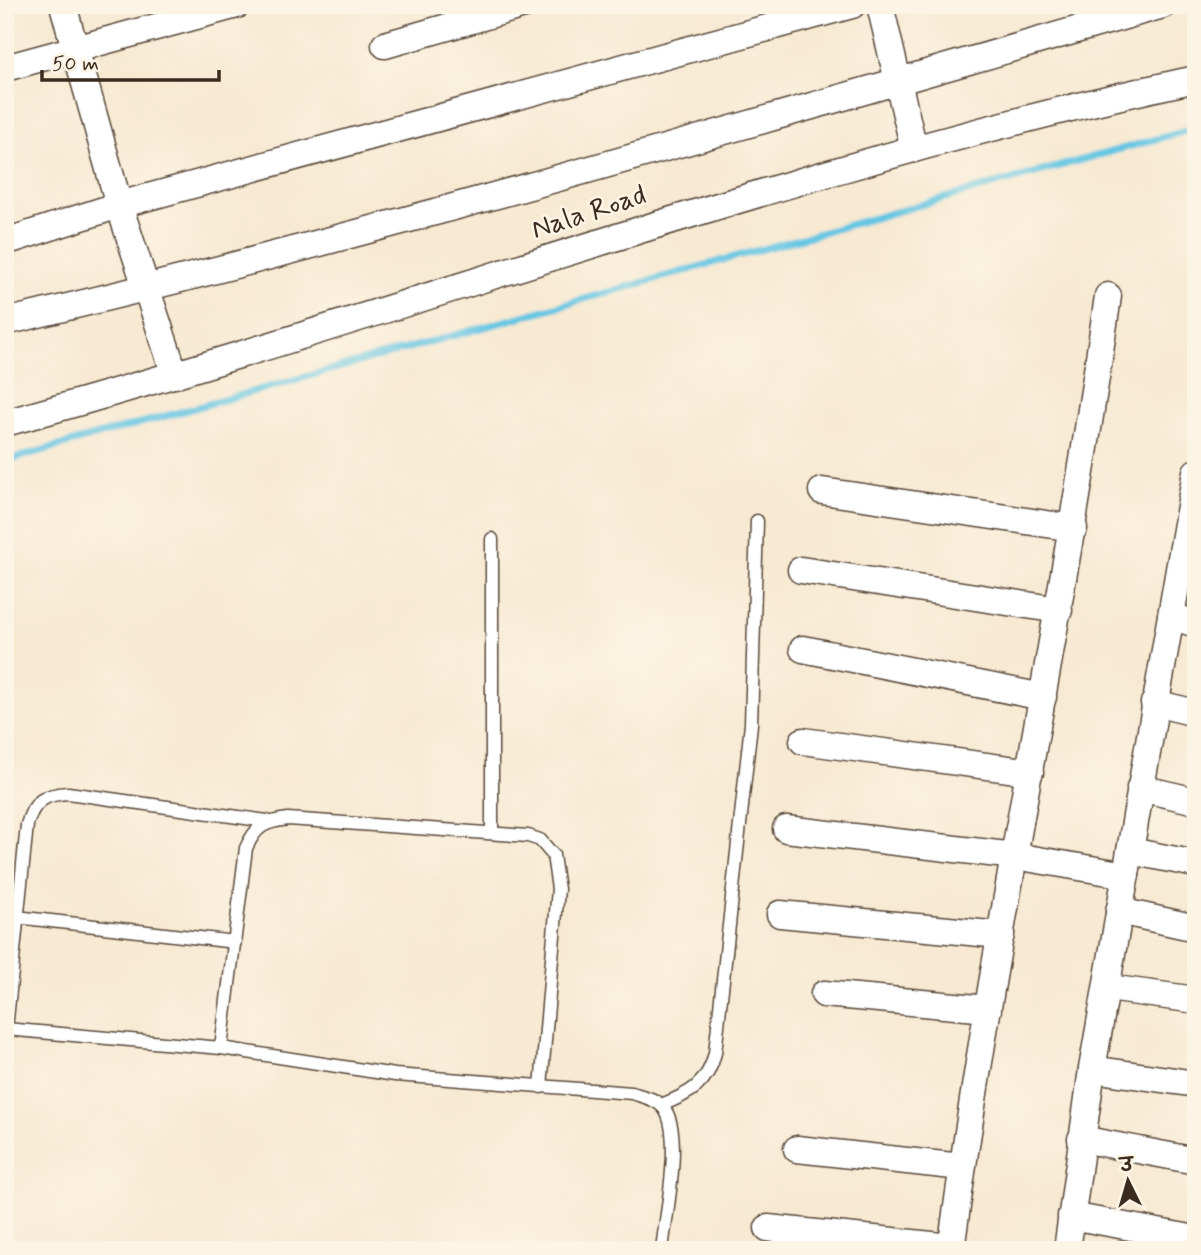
<svg xmlns="http://www.w3.org/2000/svg" width="1201" height="1255" font-family="Mynerve,'Playpen Sans Deva',sans-serif">
  <style>
    .lines { fill: none; stroke-linecap: round; stroke-linejoin: round }
    .stream { stroke: #65c6e3; stroke-width: 7 }
    .lane-casing { stroke: #574739; stroke-width: 15 }
    .street-casing { stroke: #574739; stroke-width: 29 }
    .lane { stroke: #fff; stroke-width: 12 }
    .street { stroke: #fff; stroke-width: 26 }
    .labels { text-anchor: middle; dominant-baseline: central; stroke-width: 5; stroke-linejoin: round; paint-order: stroke }
    .street-label { font-size: 28px; fill: #3b2a1e; stroke: #fcf5e5 }
  </style>
  <rect width="100%" height="100%" fill="#fcf5e5"/>
  <filter id="ink" filterUnits="userSpaceOnUse"><feTurbulence type="fractalNoise" baseFrequency=".0143" numOctaves="2"/><feDisplacementMap in="SourceGraphic" scale="14" xChannelSelector="R" yChannelSelector="G"/><feConvolveMatrix kernelMatrix="1 2 1 2 8 2 1 2 1" color-interpolation-filters="sRGB"/></filter>
  <filter id="wash" filterUnits="userSpaceOnUse"><feTurbulence type="fractalNoise" baseFrequency=".00686" numOctaves="4" result="noise"/><feDisplacementMap in="SourceGraphic" scale="28" xChannelSelector="R" yChannelSelector="G"/><feGaussianBlur stdDeviation="1.57" result="paint"/><feColorMatrix in="noise" values="0 0 0 0 0 0 0 0 0 0 0 0 0 0 0 0 0 1.4 0 .05"/><feComposite in="paint" operator="in"/></filter>
  <g filter="url(#wash)">
    <rect width="100%" height="100%" fill="#f7e9d2"/>
    <g class="lines">
      <polyline class="stream" points="5,461 1196,128"/>
    </g>
  </g>
  <g filter="url(#ink)">
    <g class="lines">
      <g class="lane-casing">
        <g id="lane">
          <polyline points="492,539 492,832"/>
          <polyline points="16,917 235,942"/>
          <path d="M5,1029L221,1048L395,1075L632,1093C641,1096 654,1098 662,1106C685,1128 665,1218 662,1250"/>
          <path d="M6,1029L27,825C33,801 45,794 68,793L267,821"/>
          <path d="M221,1048L246,848C256,826 264,822 288,819L528,836L540,840L553,855L558,889L541,1087"/>
          <path d="M661,1105C690,1094 708,1084 715,1053L751,724L757,521"/>
        </g>
      </g>
      <g class="street-casing">
        <g id="street">
          <polyline points="63,5 119,205 175,375"/>
          <polyline points="880,5 914,149"/>
          <polyline points="385,45 524,5"/>
          <polyline points="5,68 237,5"/>
          <polyline points="5,242 119,205 852,5"/>
          <path d="M5,322C395,230 779,115 1163,5"/>
          <path d="M5,423C404,314 791,166 1196,79"/>
          <polyline points="822,491 1074,528"/>
          <polyline points="801,570 1059,610"/>
          <polyline points="1171,616 1196,624"/>
          <polyline points="803,649 1043,697"/>
          <polyline points="1154,703 1196,713"/>
          <polyline points="803,741 1030,772"/>
          <polyline points="1140,788 1196,801"/>
          <polyline points="786,829 1015,856 1126,875"/>
          <polyline points="1130,851 1196,864"/>
          <polyline points="1119,911 1196,928"/>
          <polyline points="780,914 1001,935"/>
          <polyline points="1108,988 1196,1000"/>
          <polyline points="824,994 988,1009"/>
          <polyline points="1092,1069 1196,1084"/>
          <polyline points="1081,1139 1196,1161"/>
          <polyline points="797,1149 962,1167"/>
          <polyline points="1071,1216 1196,1239"/>
          <polyline points="768,1228 951,1247"/>
          <path d="M951,1250C994,931 1063,615 1108,296"/>
          <polyline points="1067,1250 1092,1069 1196,472"/>
        </g>
      </g>
      <use href="#lane" class="lane"/>
      <use href="#street" class="street"/>
    </g>
  </g>
  <g class="labels">
    <g class="street-label">
      <text transform="translate(589 213) rotate(-18)">Nala Road</text>
    </g>
  </g>
  <rect width="1201" height="1255" fill="none" stroke="#fcf5e5" stroke-width="28"/>
  <g transform="translate(1128 1181) rotate(355)" stroke="#fcf5e5" stroke-width="5" paint-order="stroke">
  <path d="M0-5L12 26L0 18L-12 26Z" fill="#3b2a1e"/>
  <text y="-10" font-size="19" font-weight="bold" text-anchor="middle" fill="#3b2a1e">उ</text>
  </g>
  <path d="M42 70v10h177v-10" fill="none" stroke="#3b2a1e" stroke-width="3.5"/>
  <text x="52" y="70" font-size="21" fill="#3b2a1e" stroke="#fcf5e5" stroke-width="5" paint-order="stroke">50 m</text>
</svg>
